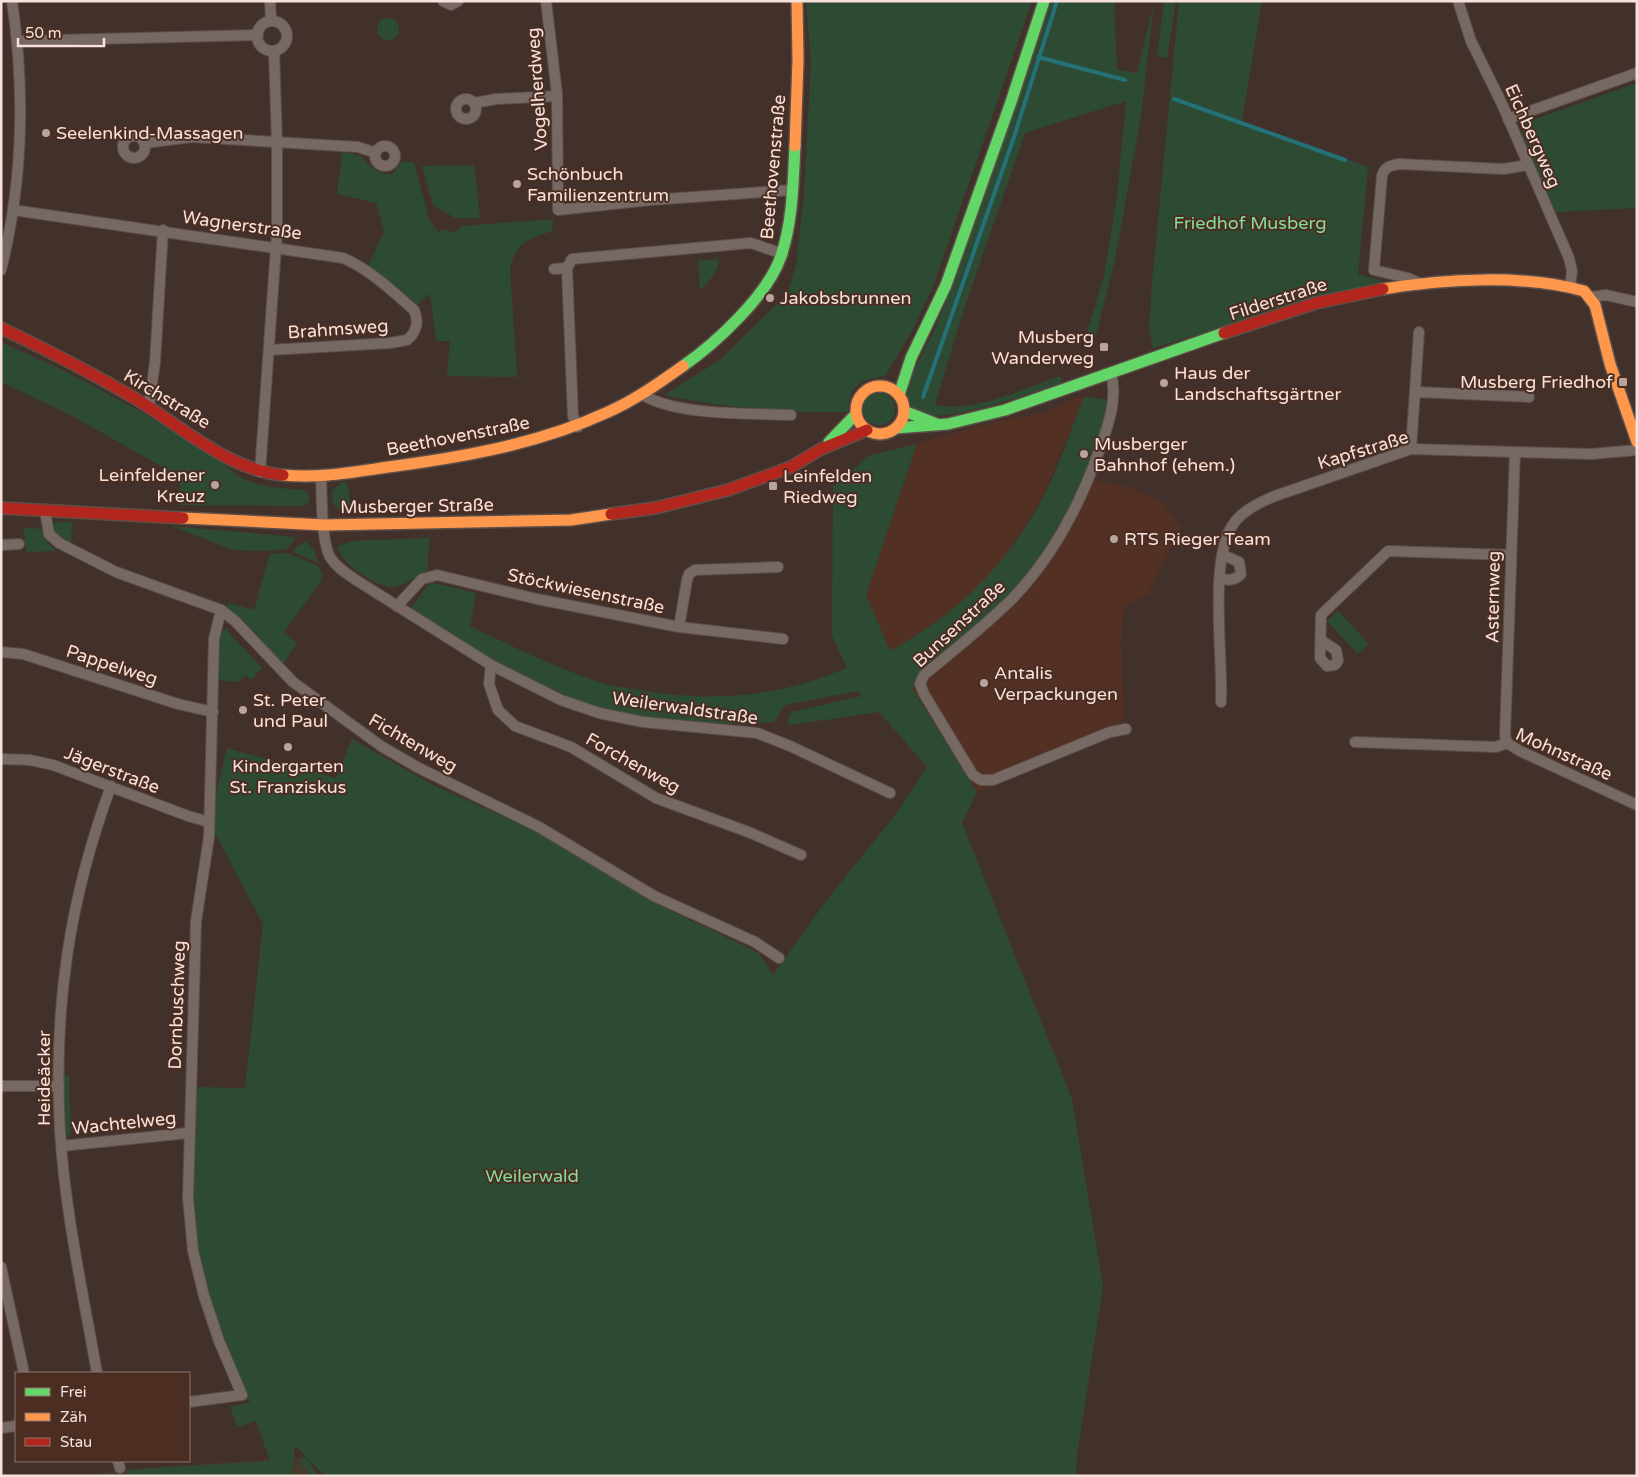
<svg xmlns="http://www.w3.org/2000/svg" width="1638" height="1477" font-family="'Varela Round',sans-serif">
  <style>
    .built { fill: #523024 }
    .education { fill: #453b2c }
    .green { fill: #2d4b33 }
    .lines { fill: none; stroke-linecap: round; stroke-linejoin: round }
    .stream { stroke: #247178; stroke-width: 4 }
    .street-casing { stroke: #5d4e48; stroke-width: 12 }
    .fast-casing { stroke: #5d4e48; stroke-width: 14 }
    .slow-casing { stroke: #5d4e48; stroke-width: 14 }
    .jam-casing { stroke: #5d4e48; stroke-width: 14 }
    .street { stroke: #766964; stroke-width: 10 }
    .fast { stroke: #63d668; stroke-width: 11 }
    .slow { stroke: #ff974d; stroke-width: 11 }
    .jam { stroke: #b3261e; stroke-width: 11 }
    .poi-dot { fill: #b7a49d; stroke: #4b2d22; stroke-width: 2 }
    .labels { text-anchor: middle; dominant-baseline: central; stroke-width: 4; stroke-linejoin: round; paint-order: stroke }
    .street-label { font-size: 18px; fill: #f6e2db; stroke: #4b2d22 }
    .poi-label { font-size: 18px; fill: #f6e2db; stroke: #4b2d22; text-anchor: start }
    .park-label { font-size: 18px; fill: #82de9b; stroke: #4b2d22 }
  </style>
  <rect width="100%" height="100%" fill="#42312b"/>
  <g class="built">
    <polygon points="1084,397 1042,499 1000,565 953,610 924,632 890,651 866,595 917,444 989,423 1045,412 1073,398"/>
    <polygon points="1088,479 1129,487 1161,501 1181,527 1148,594 1124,607 1121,641 1124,717 1122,722 1048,762 977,792 912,688"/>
  </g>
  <polygon class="education" points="305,1457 316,1476 81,1476 125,1470"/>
  <g class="green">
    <path d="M806,1H1032L933,287L912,331L885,376C859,380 850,384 848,412C786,413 725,408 664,395L720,360L788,293L796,265L804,193L811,63Z"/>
    <path d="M1049,1H1114L1117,70L1137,73L1154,2L1141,116L1115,260L1096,335L1085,339L1104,276L1117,195L1126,101L1025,133L966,303L935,404C968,415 1026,388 1060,376L1062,383C1037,390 928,433 910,408C898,390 930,343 937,324C978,217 1013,109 1049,1Z"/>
    <polygon points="1164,1 1176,1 1167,58 1157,56"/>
    <polygon points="1179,1 1262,1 1242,121 1368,167 1358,274 1383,281 1153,348 1149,328 1152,283"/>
    <circle cx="388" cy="29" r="11"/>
    <polygon points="1637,83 1637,208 1555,212 1523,137 1522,132 1527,122"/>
    <path d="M342,152L361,156C371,167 377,176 393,174L401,162H414L429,219L439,233L442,229L455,233L462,226L553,219L552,231C527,240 517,241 510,268L517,377L447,376L450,341H436L430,293L416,306L367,268L384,232L376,203L337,194Z"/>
    <polygon points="474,165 480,218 455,218 433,205 422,166"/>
    <path d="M719,259C718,273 710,280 700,290L698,261Z"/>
    <path d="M1,342L63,370L145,414L225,464C242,487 278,488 304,490L310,497L309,502L304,506L179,505L180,477L69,414L1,382Z"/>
    <circle cx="879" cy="409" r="16"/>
    <path d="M1084,397L1114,400L1085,486L1027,582L912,688L977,792L962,823L1072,1099L1103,1286L1077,1455L1076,1476H325L307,1458L318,1476H311L305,1466L302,1467L301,1459L306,1456L295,1446L291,1476H127L126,1470L270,1461L256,1421L237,1427L230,1406L251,1403L242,1395L193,1251L190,1087L245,1088L263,924L209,822L227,748L336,778L352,739L433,785L529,828L661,906L759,953L773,975L829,897L896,814L927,767L879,712L790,725L787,723L791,712L862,696L858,691L785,705L774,722L738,724L670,723L595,708L520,675L412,613L411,608L430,582L476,593L470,626C513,647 556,668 602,683C614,687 627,688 639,690C714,703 777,697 847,668L832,636L833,487L868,456L917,444L866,595L890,651C956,615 1006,566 1042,499C1059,468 1070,431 1084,397Z"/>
    <polygon points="342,482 347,482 352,511 336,508 332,500 332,491"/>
    <polygon points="72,522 71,545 57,538 47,543 57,551 26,552 24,528 47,529 52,523"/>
    <polygon points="171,526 295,537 295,539 287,549 265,551 234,550"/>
    <path d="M429,538L428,570C416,577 407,584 394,587C380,590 337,561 338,546L353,541Z"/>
    <polygon points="306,541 315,552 318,563 293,552 296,547"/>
    <polygon points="287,553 318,566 322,574 321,581 284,632 297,643 281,667 225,608 229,603 254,610 270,554"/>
    <polygon points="1338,611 1369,644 1358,654 1327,621"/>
    <polygon points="226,629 262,668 251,680 246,675 238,682 219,680 220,635 223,630"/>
    <polygon points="64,1076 69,1076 71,1135 66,1135"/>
  </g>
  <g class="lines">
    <g class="stream">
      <polyline points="1038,57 1125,80"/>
      <polyline points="1174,99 1345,160"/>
      <polyline points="923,397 1013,140 1057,1"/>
    </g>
    <g class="street-casing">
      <g id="street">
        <polyline points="270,1 271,21"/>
        <polyline points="443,1 451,5 458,1"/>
        <polyline points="546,1 557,94 558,210 651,200 792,190"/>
        <polyline points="1458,1 1471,41 1502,104 1569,258 1572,271 1570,287"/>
        <circle cx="272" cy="36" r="15"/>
        <polyline points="18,41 258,35"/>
        <circle cx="466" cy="109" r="10"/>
        <polyline points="474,103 496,99 557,96"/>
        <polyline points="1508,119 1637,73"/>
        <circle cx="134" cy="147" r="11"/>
        <polyline points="145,143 192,137 358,147 376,153"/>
        <circle cx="385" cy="156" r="10"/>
        <path d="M13,210L343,258C369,269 392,291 414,310C419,321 417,332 407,340L390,343L270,350"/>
        <polyline points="554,269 567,268"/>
        <path d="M1,270C23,182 25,90 12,1"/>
        <path d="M1419,283L1408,278L1374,270L1382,176C1384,167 1391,165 1400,164L1503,169L1528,165"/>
        <polyline points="1591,297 1606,295 1637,302"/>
        <path d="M1111,373C1118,399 1108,426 1099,451C1080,505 1053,556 1013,598C985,626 954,650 924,675L920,684L924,694L973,775L981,780H993L1110,732L1126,729"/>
        <polyline points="1415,392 1529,397"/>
        <path d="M643,395C678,416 750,413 791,415"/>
        <polyline points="149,407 155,362 163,230"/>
        <polyline points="578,427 573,416 567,268 572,259 751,243 783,254"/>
        <polyline points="1411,449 1419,332"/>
        <polyline points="260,472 277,233 277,143 274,51"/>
        <path d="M321,476C322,496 321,540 330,557C336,567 346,573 356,580L491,665L561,700L599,713L643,722L757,733L790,746L890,793"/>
        <polyline points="45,511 49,534 59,543 116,572 221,610 235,621 293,682 381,746 417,767 539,827 654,896 755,942 779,958"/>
        <polyline points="1,545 19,544"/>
        <path d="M1220,579C1228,580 1235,581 1241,574L1239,562L1223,555"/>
        <polyline points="397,606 422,579 437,575 537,599 679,627 783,639"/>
        <polyline points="679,627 687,580 689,574 695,570 778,567"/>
        <polyline points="1322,641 1336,650 1338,661 1335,665 1327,666 1320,658 1321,615 1388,551 1510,555"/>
        <polyline points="1,652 23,654 178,704 213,712"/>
        <polyline points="491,665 489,684 498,710 515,726 571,747 656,798 751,833 801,855"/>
        <path d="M1221,702C1223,657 1209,562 1232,526C1240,512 1260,502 1275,496L1411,449L1591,454L1637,450"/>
        <polyline points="1355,742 1496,747 1507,743"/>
        <polyline points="1507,743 1505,736 1515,452"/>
        <polyline points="1507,743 1520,751 1637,805"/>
        <polyline points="1,759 30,760 53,765 188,816 209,822"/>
        <polyline points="1,1086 59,1086"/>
        <polyline points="62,1146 188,1133"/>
        <polyline points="1,1267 24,1373"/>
        <path d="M97,1373C83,1293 65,1212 60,1131C53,1009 69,900 111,786"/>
        <polyline points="189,1402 242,1395 219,1341 204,1296 193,1251 188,1198 196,921 209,837 214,639 221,610"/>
        <polyline points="1,1428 16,1426"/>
        <polyline points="118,1461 120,1468"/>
      </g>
    </g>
    <g class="fast-casing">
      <g id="fast">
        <path d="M683,366C716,343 768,295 781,256C793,221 793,182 795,146"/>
        <polyline points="899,395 911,358 946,285 1011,102 1044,1"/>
        <polyline points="904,411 937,424"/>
        <polyline points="896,428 948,424 1005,410 1224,333"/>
        <polyline points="829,442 856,414"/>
      </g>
    </g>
    <g class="slow-casing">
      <g id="slow">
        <polyline points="795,146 798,60 797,1"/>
        <path d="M1383,289C1445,279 1524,274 1584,291L1595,305L1610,364L1637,442"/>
        <circle cx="880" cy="410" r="24"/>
        <path d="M283,475C321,479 358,471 396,466C469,456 541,443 608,412C635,400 659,383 683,366"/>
        <polyline points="183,518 325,525 571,520 611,514"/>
      </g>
    </g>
    <g class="jam-casing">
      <g id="jam">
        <path d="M1,328C47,350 92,373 136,399C181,426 228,470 283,475"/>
        <polyline points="1224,333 1316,303 1383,289"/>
        <polyline points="1,508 183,518"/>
        <polyline points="611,514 655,508 728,490 791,467 821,449 867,430"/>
      </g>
    </g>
    <use href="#street" class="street"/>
    <use href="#fast" class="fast"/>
    <use href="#slow" class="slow"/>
    <use href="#jam" class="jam"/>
  </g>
  <g class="poi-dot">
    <circle cx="46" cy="133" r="5"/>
    <circle cx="517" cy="184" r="5"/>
    <circle cx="770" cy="298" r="5"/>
    <rect x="1099" y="342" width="10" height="10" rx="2.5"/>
    <rect x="1618" y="377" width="10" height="10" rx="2.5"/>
    <circle cx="1164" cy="383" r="5"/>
    <circle cx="1084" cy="454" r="5"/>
    <circle cx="215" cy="485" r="5"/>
    <rect x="768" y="481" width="10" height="10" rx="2.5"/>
    <circle cx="1114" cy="539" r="5"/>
    <circle cx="984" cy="683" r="5"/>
    <circle cx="243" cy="710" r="5"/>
    <circle cx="288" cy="747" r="5"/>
  </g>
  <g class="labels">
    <g class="street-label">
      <text transform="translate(537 89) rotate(-94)">Vogelherdweg</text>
      <text transform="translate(1533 136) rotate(66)">Eichbergweg</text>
      <text transform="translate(773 167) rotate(-85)">Beethovenstraße</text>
      <text transform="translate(242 225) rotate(8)">Wagnerstraße</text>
      <text transform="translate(1278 299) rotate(-18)">Filderstraße</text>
      <text transform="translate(338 329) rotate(-4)">Brahmsweg</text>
      <text transform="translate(167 399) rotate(31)">Kirchstraße</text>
      <text transform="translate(458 436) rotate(-11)">Beethovenstraße</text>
      <text transform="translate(1363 450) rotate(-17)">Kapfstraße</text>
      <text transform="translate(417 506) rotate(-1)">Musberger Straße</text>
      <text transform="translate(586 591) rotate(12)">Stöckwiesenstraße</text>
      <text transform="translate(1493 597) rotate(-89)">Asternweg</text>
      <text transform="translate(959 624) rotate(-43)">Bunsenstraße</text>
      <text transform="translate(112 665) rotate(18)">Pappelweg</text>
      <text transform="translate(685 708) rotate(8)">Weilerwaldstraße</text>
      <text transform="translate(413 743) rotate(30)">Fichtenweg</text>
      <text transform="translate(1564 754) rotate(24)">Mohnstraße</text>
      <text transform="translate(633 763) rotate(29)">Forchenweg</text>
      <text transform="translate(112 770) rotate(21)">Jägerstraße</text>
      <text transform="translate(177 1005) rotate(-88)">Dornbuschweg</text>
      <text transform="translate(44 1078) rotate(-90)">Heideäcker</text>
      <text transform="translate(124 1123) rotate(-6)">Wachtelweg</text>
    </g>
    <g class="poi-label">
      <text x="56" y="133">Seelenkind-Massagen</text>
      <text x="527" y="174">Schönbuch<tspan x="527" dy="21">Familienzentrum</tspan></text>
      <text x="780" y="298">Jakobsbrunnen</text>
      <text x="1094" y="337" text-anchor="end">Musberg<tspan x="1094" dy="21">Wanderweg</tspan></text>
      <text x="1174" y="373">Haus der<tspan x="1174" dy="21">Landschaftsgärtner</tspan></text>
      <text x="1613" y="382" text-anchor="end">Musberg Friedhof</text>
      <text x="1094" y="444">Musberger<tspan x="1094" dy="21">Bahnhof (ehem.)</tspan></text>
      <text x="205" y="475" text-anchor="end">Leinfeldener<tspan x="205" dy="21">Kreuz</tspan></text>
      <text x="783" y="476">Leinfelden<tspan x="783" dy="21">Riedweg</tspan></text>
      <text x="1124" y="539">RTS Rieger Team</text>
      <text x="994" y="673">Antalis<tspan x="994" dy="21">Verpackungen</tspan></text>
      <text x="253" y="700">St. Peter<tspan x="253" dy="21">und Paul</tspan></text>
      <text x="288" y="766" text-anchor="middle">Kindergarten<tspan x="288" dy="21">St. Franziskus</tspan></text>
    </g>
    <g class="park-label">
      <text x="1250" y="223">Friedhof Musberg</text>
      <text x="532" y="1176">Weilerwald</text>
    </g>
  </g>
  <rect width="1638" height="1477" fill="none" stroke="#f6e2db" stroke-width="5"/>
  <rect x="15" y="1372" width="175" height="90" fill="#4b2d22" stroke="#8f756c"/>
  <rect x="25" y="1388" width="25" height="8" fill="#63d668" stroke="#8f756c"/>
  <text x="60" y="1397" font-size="15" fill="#f6e2db">Frei</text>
  <rect x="25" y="1413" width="25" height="8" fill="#ff974d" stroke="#8f756c"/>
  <text x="60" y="1422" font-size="15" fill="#f6e2db">Zäh</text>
  <rect x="25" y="1438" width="25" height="8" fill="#b3261e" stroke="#8f756c"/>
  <text x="60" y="1447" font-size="15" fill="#f6e2db">Stau</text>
  <path d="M18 38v8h86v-8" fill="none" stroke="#f6e2db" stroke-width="2.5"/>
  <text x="25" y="38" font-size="15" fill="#f6e2db" stroke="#4b2d22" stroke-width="4" paint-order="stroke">50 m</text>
</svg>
